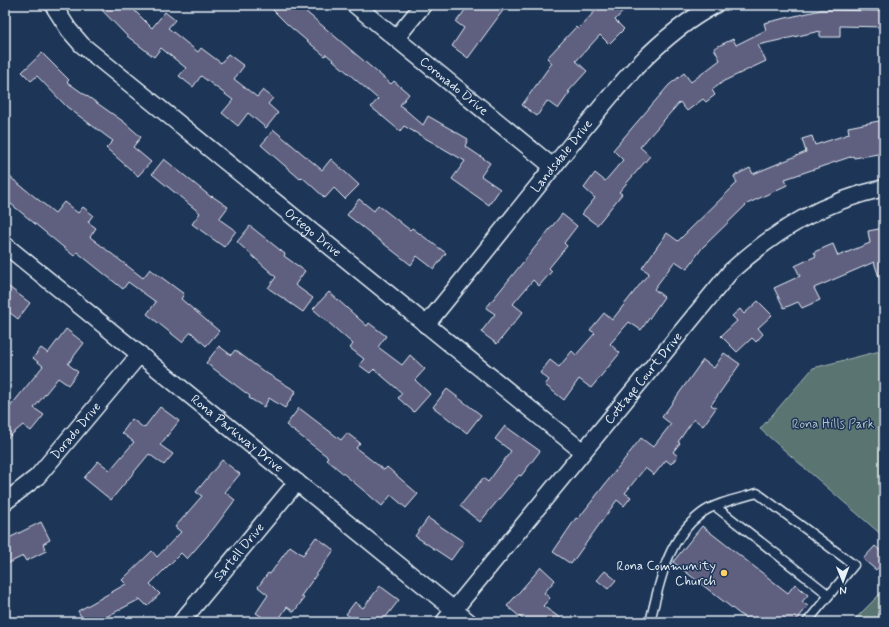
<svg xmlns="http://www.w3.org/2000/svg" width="889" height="627" font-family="Mynerve,sans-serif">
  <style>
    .green { fill: #5a7471; stroke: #a1b2b4 }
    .building { fill: #5f5e7f; stroke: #e8f1f8 }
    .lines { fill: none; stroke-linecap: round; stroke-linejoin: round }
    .lane-casing { stroke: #e8f1f8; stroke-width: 11 }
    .street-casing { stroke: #e8f1f8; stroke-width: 19 }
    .lane { stroke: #1d3557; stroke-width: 8 }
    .street { stroke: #1d3557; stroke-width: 16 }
    .poi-dot { fill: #ffd166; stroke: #1d3557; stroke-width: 1.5 }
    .labels { text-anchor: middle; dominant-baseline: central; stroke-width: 3; stroke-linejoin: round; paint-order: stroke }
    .street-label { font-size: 13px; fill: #e8f1f8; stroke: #1d3557 }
    .park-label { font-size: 13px; fill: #afbfc2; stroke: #1d3557 }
    .poi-label { font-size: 13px; fill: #e8f1f8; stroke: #1d3557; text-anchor: end }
  </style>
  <rect width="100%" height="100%" fill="#1d3557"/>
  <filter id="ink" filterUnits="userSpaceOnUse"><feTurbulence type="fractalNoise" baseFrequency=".025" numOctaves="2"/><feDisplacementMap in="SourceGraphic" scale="8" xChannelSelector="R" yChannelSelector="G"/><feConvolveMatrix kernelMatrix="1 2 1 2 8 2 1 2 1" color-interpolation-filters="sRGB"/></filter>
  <g filter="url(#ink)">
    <g class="green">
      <polygon points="884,350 884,537 760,429 813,368"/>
      <polygon points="884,590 884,622 852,622"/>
    </g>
    <g class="building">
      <polygon points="97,5 141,5 135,11 152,28 165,12 175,20 168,28 198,52 201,48 221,63 228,54 244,66 234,79 257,97 263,90 273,98 268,104 278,113 266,128 248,113 238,126 222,113 233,100 201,76 193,87 179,76 186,68 161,48 154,57 127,36"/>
      <polygon points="268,5 298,5 391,84 394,81 409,94 400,105 423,125 428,116 468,139 465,146 490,163 481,176 500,189 489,205 452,179 465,161 404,126 400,131 371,107 378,99 326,54 325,56 288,25"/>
      <polygon points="469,5 507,5 468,58 452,46 464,28 456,22"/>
      <polygon points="601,5 629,5 615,20 624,29 609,44 600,35 576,61 587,71 568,92 570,92 558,109 547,101 537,116 522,105 552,63 547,58 576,27 578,29"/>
      <polygon points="821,10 884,11 884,27 840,26 840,37 820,37 820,31 758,45 766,61 724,81 712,90 715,95 706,102 703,99 687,111 680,102 640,147 650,156 619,192 622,194 597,225 582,214 595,198 584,188 595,173 605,181 623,160 613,150 669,85 684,73 691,82 720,60 714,48 733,39 736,45 766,30 764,23"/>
      <polygon points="42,53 69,80 67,82 124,122 141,137 133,147 151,162 138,176 106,148 113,141 67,107 37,76 31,81 22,72"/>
      <polygon points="884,120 884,153 854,158 853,156 785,179 787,185 747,204 702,248 687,269 675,261 654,289 664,297 641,330 629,322 610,344 620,353 591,388 579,379 564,400 545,385 549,380 540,373 550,360 559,367 572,351 576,355 595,333 590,330 604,313 612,320 649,273 642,268 667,233 678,241 737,183 734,176 750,168 753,174 806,152 802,139 812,136 815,145 849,134 848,127"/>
      <polygon points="274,130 322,170 331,159 359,185 345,199 334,188 325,198 302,177 300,179 261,145"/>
      <polygon points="164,159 211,197 212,196 228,207 219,219 236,231 224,247 192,224 200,213 152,174"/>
      <polygon points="5,173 55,213 64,202 78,213 83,207 93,215 88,222 96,228 90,237 143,278 150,269 184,294 181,299 219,331 206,346 191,332 182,342 147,314 156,302 128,282 123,289 77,252 74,256 5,199"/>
      <polygon points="359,199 374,211 378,205 410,230 412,228 446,253 434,269 417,256 411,265 347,215"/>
      <polygon points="562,214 577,226 564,243 567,246 549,268 552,271 539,286 533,280 513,304 523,312 497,344 481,332 495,314 486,308"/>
      <polygon points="250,226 285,254 284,256 305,271 295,285 313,298 303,312 268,288 276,277 237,242"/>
      <polygon points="884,228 884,286 882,286 874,262 814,288 820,300 802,308 798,302 784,308 774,288 800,276 795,266 816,256 814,252 833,244 838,256 870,243 868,231"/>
      <polygon points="5,284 30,303 18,319 5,309"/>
      <polygon points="329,292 367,326 369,323 386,336 378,347 402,365 410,355 425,369 415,380 430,394 414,412 398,398 402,393 374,369 370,373 359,365 364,359 350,348 353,344 313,309"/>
      <polygon points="758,301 772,315 758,328 763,334 756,342 752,338 737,352 721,336 737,321 732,316 740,309 744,314"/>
      <polygon points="66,329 84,343 68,364 78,372 68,385 58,378 34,408 44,415 31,431 23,425 5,440 5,413 43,366 33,358 41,348 48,353"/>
      <polygon points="219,346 231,355 235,350 263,371 296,391 285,408 269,398 264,407 249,398 250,396 206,363"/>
      <polygon points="724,353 740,364 711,405 716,408 703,426 694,419 678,442 680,443 673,452 678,456 671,464 666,460 654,475 645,468 625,493 631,497 624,506 617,500 571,564 553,552 576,518 578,519 641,438 653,447 671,424 662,417 703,360 714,368"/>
      <polygon points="447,389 481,415 467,433 433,407"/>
      <polygon points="160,407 179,421 160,445 173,454 164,465 149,454 111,500 84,478 98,461 110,470 134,442 122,433 132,419 144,428"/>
      <polygon points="299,408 341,440 347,433 360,443 356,448 384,470 387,467 418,494 406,508 391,495 382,506 326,459 328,457 286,425"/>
      <polygon points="505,426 540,451 521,476 519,475 480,522 460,506 483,478 488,482 511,451 495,439"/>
      <polygon points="222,460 240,474 225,492 235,500 214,528 187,559 181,553 150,584 160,594 147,606 140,599 106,617 109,622 84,622 78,611 126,584 122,580 152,551 157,557 181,532 175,527 202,496 196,492"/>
      <polygon points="428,518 464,542 451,560 415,536"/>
      <polygon points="41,522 50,540 43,544 46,551 26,561 23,556 5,565 5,540"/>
      <polygon points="702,526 788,593 795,584 808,595 802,602 808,606 795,622 750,622 673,562"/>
      <polygon points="316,537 334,550 301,596 304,598 294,612 287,607 277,622 270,622 256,613 268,595 258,587 268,573 270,574 290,546 303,555"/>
      <polygon points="875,546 884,554 884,561 876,570 863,559"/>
      <polygon points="541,567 555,580 544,593 550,598 543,606 566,622 526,622 507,606"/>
      <polygon points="605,571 616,580 608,589 597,580"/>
      <polygon points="380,586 399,600 382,622 357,622 346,614 355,602 363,608"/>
    </g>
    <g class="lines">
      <g class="lane-casing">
        <g id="lane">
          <polyline points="716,507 829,595"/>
          <path d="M650,622C660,582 666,540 702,513C715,503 741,498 757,493L854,565L807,622"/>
        </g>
      </g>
      <g class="street-casing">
        <g id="street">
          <path id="s1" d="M53,5L69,30L82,45L582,451"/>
          <path id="s2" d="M355,5L553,167"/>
          <polyline points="396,38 423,5"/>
          <path id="s3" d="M5,245L469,622"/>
          <path id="s4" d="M426,325C470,271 513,217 557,162C603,105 649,40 715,5"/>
          <path id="s5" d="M5,502L37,477L140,354"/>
          <path id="s6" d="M181,622L297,482"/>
          <path id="s7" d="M444,622L731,271C778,229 822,202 884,188"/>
        </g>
      </g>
      <use href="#lane" class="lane"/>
      <use href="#street" class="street"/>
    </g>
  </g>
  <circle class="poi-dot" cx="724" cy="573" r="4"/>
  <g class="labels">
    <g class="street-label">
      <text stroke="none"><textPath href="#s2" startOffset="128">Coronado Drive</textPath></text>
      <text stroke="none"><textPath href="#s4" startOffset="217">Landsdale Drive</textPath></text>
      <text stroke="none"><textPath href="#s1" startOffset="347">Ortego Drive</textPath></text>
      <text stroke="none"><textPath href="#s7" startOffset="315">Cottage Court Drive</textPath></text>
      <text stroke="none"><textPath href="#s5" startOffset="101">Dorado Drive</textPath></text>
      <text stroke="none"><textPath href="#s3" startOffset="299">Rona Parkway Drive</textPath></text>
      <text stroke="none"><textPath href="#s6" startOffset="91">Sartell Drive</textPath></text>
    </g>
    <g class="park-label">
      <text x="833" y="424">Rona Hills Park</text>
    </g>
    <g class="poi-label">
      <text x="716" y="566">Rona Community<tspan x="716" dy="15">Church</tspan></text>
    </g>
  </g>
  <rect width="889" height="627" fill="none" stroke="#1d3557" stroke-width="20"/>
  <rect x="10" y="10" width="869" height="607" fill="none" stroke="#e8f1f8" stroke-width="1.5" filter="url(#ink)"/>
  <g transform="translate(843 581) rotate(179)" stroke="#1d3557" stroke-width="3" paint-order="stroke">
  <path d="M0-3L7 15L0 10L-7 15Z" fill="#e8f1f8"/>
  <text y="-6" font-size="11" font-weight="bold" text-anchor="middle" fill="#e8f1f8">N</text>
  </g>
</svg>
